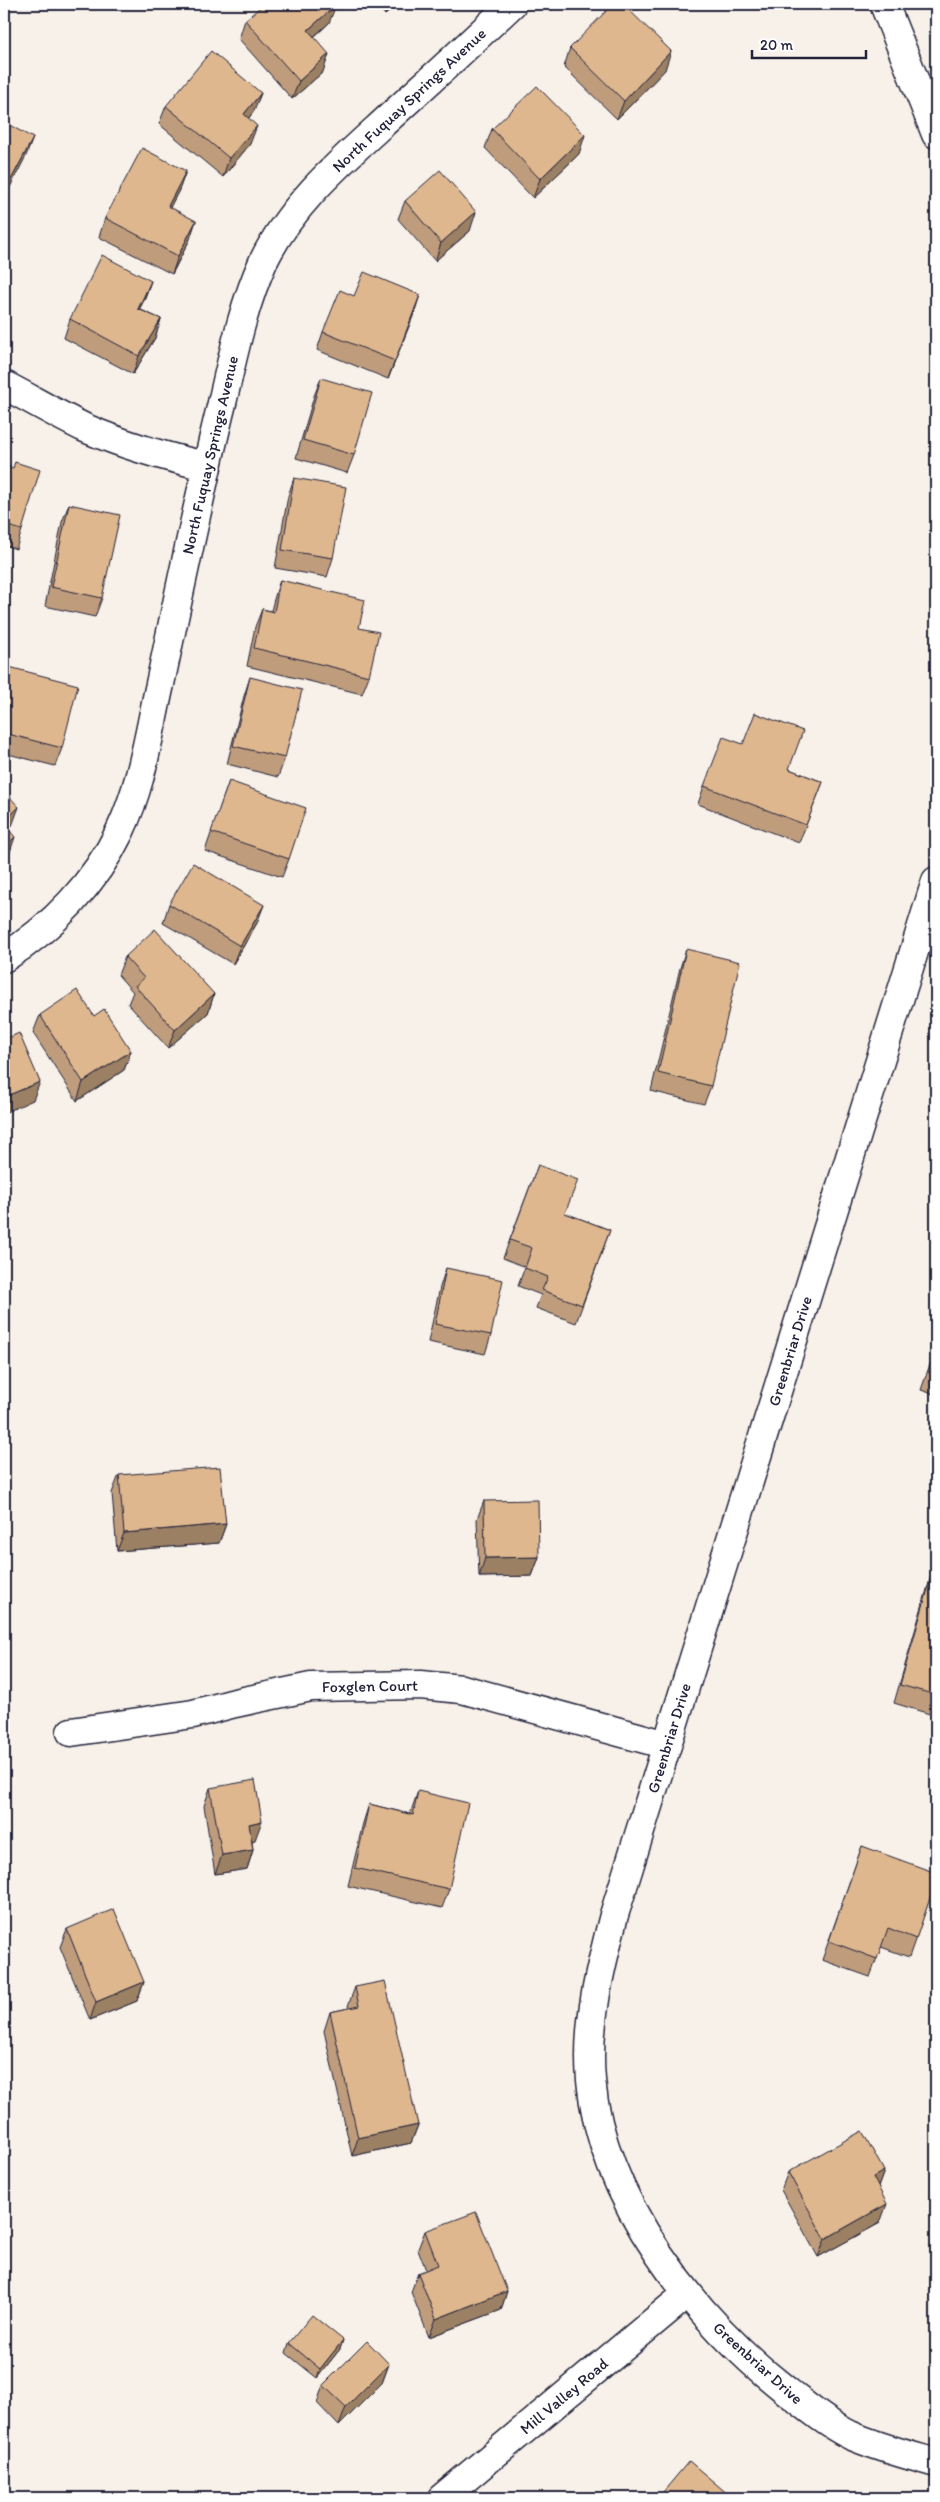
<svg xmlns="http://www.w3.org/2000/svg" width="940" height="2502" font-family="Itim,sans-serif">
  <style>
    .lines { fill: none; stroke-linecap: round; stroke-linejoin: round }
    .minor-casing { stroke: #22223b; stroke-width: 31 }
    .minor { stroke: #fff; stroke-width: 28 }
    .wall { fill: #bf9d7b; stroke: #22223b }
    .shaded-wall { fill: #9b8064; stroke: #22223b }
    .building { fill: #deb78f; stroke: #22223b }
    .labels { text-anchor: middle; dominant-baseline: central; stroke-width: 4; stroke-linejoin: round; paint-order: stroke }
    .street-label { font-size: 16px; fill: #22223b; stroke: #fff }
  </style>
  <rect width="100%" height="100%" fill="#f8f1e9"/>
  <filter id="ink" filterUnits="userSpaceOnUse"><feTurbulence type="fractalNoise" baseFrequency=".02" numOctaves="2"/><feDisplacementMap in="SourceGraphic" scale="10" xChannelSelector="R" yChannelSelector="G"/><feConvolveMatrix kernelMatrix="1 2 1 2 8 2 1 2 1" color-interpolation-filters="sRGB"/></filter>
  <g filter="url(#ink)">
    <g class="lines">
      <g class="minor-casing">
        <g id="minor">
          <polyline points="884,4 936,134"/>
          <path d="M4,385C31,399 58,415 85,428C124,445 165,457 206,466"/>
          <path d="M936,881L614,1915C600,1969 586,2024 591,2080C602,2201 695,2319 788,2392C807,2407 828,2424 850,2435C877,2447 908,2455 936,2463"/>
          <path d="M4,958C53,927 95,883 120,831C142,785 149,733 160,684C180,590 199,496 222,403C233,356 243,306 263,262C292,202 344,159 392,115C433,78 473,41 512,4"/>
          <polyline points="71,1732 193,1714 235,1703 311,1687 420,1685 462,1689 667,1745"/>
          <polyline points="442,2498 687,2294"/>
        </g>
      </g>
      <use href="#minor" class="minor"/>
    </g>
    <g class="wall">
      <polygon points="376,4 398,4 385,15"/>
      <polygon points="245,20 329,23 314,37 323,72 292,99 239,39"/>
      <polygon points="570,48 665,70 617,119 564,67"/>
      <polygon points="261,93 254,111 248,119 250,144 223,177 159,124 166,106"/>
      <polygon points="492,129 579,154 533,198 485,148"/>
      <polygon points="186,171 179,190 170,207 190,239 172,274 99,237 105,218"/>
      <polygon points="405,201 470,231 435,261 398,219"/>
      <polygon points="151,281 144,300 139,309 161,319 155,338 133,374 64,338 70,319"/>
      <polygon points="420,295 388,379 317,350 323,332"/>
      <polygon points="321,378 354,455 347,473 296,458 314,396"/>
      <polygon points="4,465 12,468 22,530 16,549 4,545"/>
      <polygon points="294,478 333,558 327,577 275,568 288,496"/>
      <polygon points="69,504 102,598 95,617 45,606 62,522"/>
      <polygon points="280,580 359,628 369,676 362,694 247,666 255,627 262,609 271,611 274,599"/>
      <polygon points="9,667 62,748 55,766 4,753 4,682"/>
      <polygon points="250,677 285,758 278,777 227,764 244,696"/>
      <polygon points="789,769 823,782 799,843 698,804 704,786"/>
      <polygon points="229,781 289,859 282,877 205,851"/>
      <polygon points="169,904 257,923 233,964 163,923"/>
      <polygon points="686,949 711,1086 704,1104 651,1091 680,968"/>
      <polygon points="125,957 214,994 208,1013 168,1048 128,1004 133,992 118,975"/>
      <polygon points="40,1015 94,1016 131,1051 124,1070 77,1101 33,1033"/>
      <polygon points="538,1165 565,1213 610,1230 576,1323 536,1308 541,1295 518,1286 525,1267 503,1258"/>
      <polygon points="446,1268 491,1335 485,1354 428,1342 440,1287"/>
      <polygon points="936,1347 936,1395 921,1390"/>
      <polygon points="936,1411 936,1431 930,1429"/>
      <polygon points="119,1475 226,1524 219,1543 117,1551 112,1493"/>
      <polygon points="484,1501 539,1557 532,1576 479,1577 477,1519"/>
      <polygon points="936,1562 936,1716 894,1703 930,1579"/>
      <polygon points="210,1788 255,1840 252,1840 253,1850 247,1869 215,1874 204,1806"/>
      <polygon points="418,1791 449,1889 442,1908 348,1886 363,1823 369,1804 410,1814"/>
      <polygon points="862,1846 936,1881 909,1957 881,1947 870,1977 822,1960"/>
      <polygon points="67,1929 144,1982 137,2001 90,2020 60,1947"/>
      <polygon points="355,1987 418,2125 411,2143 352,2156 324,2031 330,2012 349,2008 348,2006"/>
      <polygon points="884,2171 878,2187 880,2223 818,2257 781,2190 788,2172"/>
      <polygon points="425,2231 507,2291 501,2310 429,2337 411,2292 418,2273 426,2270 418,2249"/>
      <polygon points="343,2340 340,2349 317,2378 286,2353 289,2343"/>
      <polygon points="389,2364 382,2383 339,2426 317,2403 323,2385"/>
    </g>
    <g class="shaded-wall">
      <polygon points="389,4 398,4 385,15"/>
      <polygon points="336,5 329,23 301,48 308,30"/>
      <polygon points="671,51 665,70 617,119 624,101"/>
      <polygon points="329,54 323,72 292,99 299,81"/>
      <polygon points="261,93 254,111 237,133 244,114"/>
      <polygon points="257,126 250,144 223,177 229,158"/>
      <polygon points="585,135 579,154 533,198 540,179"/>
      <polygon points="33,138 26,156 4,199 4,193"/>
      <polygon points="186,171 179,190 161,225 168,206"/>
      <polygon points="476,212 470,231 435,261 441,243"/>
      <polygon points="196,221 190,239 172,274 178,256"/>
      <polygon points="151,281 144,300 131,327 138,309"/>
      <polygon points="420,295 414,314 388,379 395,361"/>
      <polygon points="161,319 155,338 133,374 139,356"/>
      <polygon points="19,807 12,826 4,833 4,821"/>
      <polygon points="15,837 9,855 4,859 4,847"/>
      <polygon points="264,905 257,923 233,964 240,946"/>
      <polygon points="214,994 208,1013 168,1048 175,1030"/>
      <polygon points="131,1051 124,1070 77,1101 83,1082"/>
      <polygon points="40,1082 33,1100 4,1113 4,1097"/>
      <polygon points="226,1524 219,1543 117,1551 124,1533"/>
      <polygon points="539,1557 532,1576 479,1577 485,1558"/>
      <polygon points="262,1821 255,1840 242,1842 249,1824"/>
      <polygon points="253,1850 247,1869 215,1874 222,1855"/>
      <polygon points="144,1982 137,2001 90,2020 96,2002"/>
      <polygon points="418,2125 411,2143 352,2156 358,2138"/>
      <polygon points="884,2171 877,2190 873,2177"/>
      <polygon points="887,2204 880,2223 818,2257 825,2239"/>
      <polygon points="507,2291 501,2310 429,2337 436,2319"/>
      <polygon points="343,2340 340,2349 317,2378 320,2369"/>
      <polygon points="389,2364 382,2383 339,2426 346,2407"/>
    </g>
    <g class="building">
      <polygon points="264,4 335,4 336,5 308,30 329,54 299,81 245,20"/>
      <polygon points="613,4 623,4 671,51 624,101 570,48"/>
      <polygon points="211,51 261,93 244,114 257,126 229,158 166,106"/>
      <polygon points="537,86 585,135 540,179 492,129"/>
      <polygon points="4,122 33,138 4,193"/>
      <polygon points="142,148 186,171 168,206 196,221 178,256 105,218"/>
      <polygon points="440,170 476,212 441,243 405,201"/>
      <polygon points="102,255 151,281 138,309 161,319 139,356 70,319"/>
      <polygon points="364,272 420,295 395,361 323,332 340,290 354,296"/>
      <polygon points="321,378 372,393 354,455 303,440"/>
      <polygon points="15,462 40,470 22,530 4,525 4,465 13,468"/>
      <polygon points="294,478 346,487 333,558 282,550"/>
      <polygon points="69,504 120,515 102,598 51,587"/>
      <polygon points="280,580 365,600 359,628 379,632 369,676 254,648 262,609 274,612"/>
      <polygon points="9,667 78,685 62,748 4,733 4,690"/>
      <polygon points="250,677 302,690 285,758 233,746"/>
      <polygon points="755,713 803,731 789,769 823,782 806,825 704,786 723,737 743,744"/>
      <polygon points="229,781 306,808 289,859 211,832"/>
      <polygon points="4,791 19,807 4,821"/>
      <polygon points="4,824 15,837 4,847"/>
      <polygon points="193,863 264,905 240,946 169,904"/>
      <polygon points="155,929 214,994 175,1030 135,986 144,978 125,957"/>
      <polygon points="686,949 740,962 711,1086 658,1073"/>
      <polygon points="77,990 94,1016 104,1009 131,1051 83,1082 40,1015"/>
      <polygon points="19,1033 40,1082 4,1097 4,1040"/>
      <polygon points="538,1165 578,1180 565,1213 610,1230 582,1305 542,1290 548,1277 525,1268 532,1248 510,1240"/>
      <polygon points="446,1268 503,1280 491,1335 435,1324"/>
      <polygon points="936,1348 936,1375 928,1372"/>
      <polygon points="220,1467 226,1524 124,1533 119,1475"/>
      <polygon points="538,1500 539,1557 485,1558 484,1501"/>
      <polygon points="936,1562 936,1695 900,1685"/>
      <polygon points="255,1780 262,1821 249,1824 253,1850 222,1855 210,1788"/>
      <polygon points="418,1791 468,1803 449,1889 355,1868 369,1804 413,1815"/>
      <polygon points="862,1846 936,1873 936,1881 916,1939 888,1928 877,1959 829,1941"/>
      <polygon points="114,1909 144,1982 96,2002 67,1929"/>
      <polygon points="385,1981 418,2125 358,2138 330,2012 359,2006 355,1987"/>
      <polygon points="862,2131 884,2171 873,2177 887,2204 825,2239 788,2172"/>
      <polygon points="476,2212 507,2291 436,2319 418,2273 438,2265 425,2231"/>
      <polygon points="312,2315 343,2340 320,2369 289,2343"/>
      <polygon points="367,2341 389,2364 346,2407 323,2385"/>
      <polygon points="689,2461 729,2495 726,2498 658,2498"/>
    </g>
  </g>
  <g class="labels">
    <g class="street-label">
      <text transform="translate(409 100) rotate(-43)">North Fuquay Springs Avenue</text>
      <text transform="translate(210 455) rotate(-77)">North Fuquay Springs Avenue</text>
      <text transform="translate(790 1351) rotate(-73)">Greenbriar Drive</text>
      <text transform="translate(370 1686) rotate(-1)">Foxglen Court</text>
      <text transform="translate(669 1738) rotate(-73)">Greenbriar Drive</text>
      <text transform="translate(758 2363) rotate(42)">Greenbriar Drive</text>
      <text transform="translate(564 2396) rotate(-40)">Mill Valley Road</text>
    </g>
  </g>
  <rect width="940" height="2502" fill="none" stroke="#fff" stroke-width="20"/>
  <rect x="10" y="10" width="920" height="2482" fill="none" stroke="#22223b" stroke-width="2" filter="url(#ink)"/>
  <path d="M752 50v8h114v-8" fill="none" stroke="#22223b" stroke-width="2.5"/>
  <text x="760" y="50" font-size="15" fill="#22223b" stroke="#ffffff" stroke-width="4" paint-order="stroke">20 m</text>
</svg>
